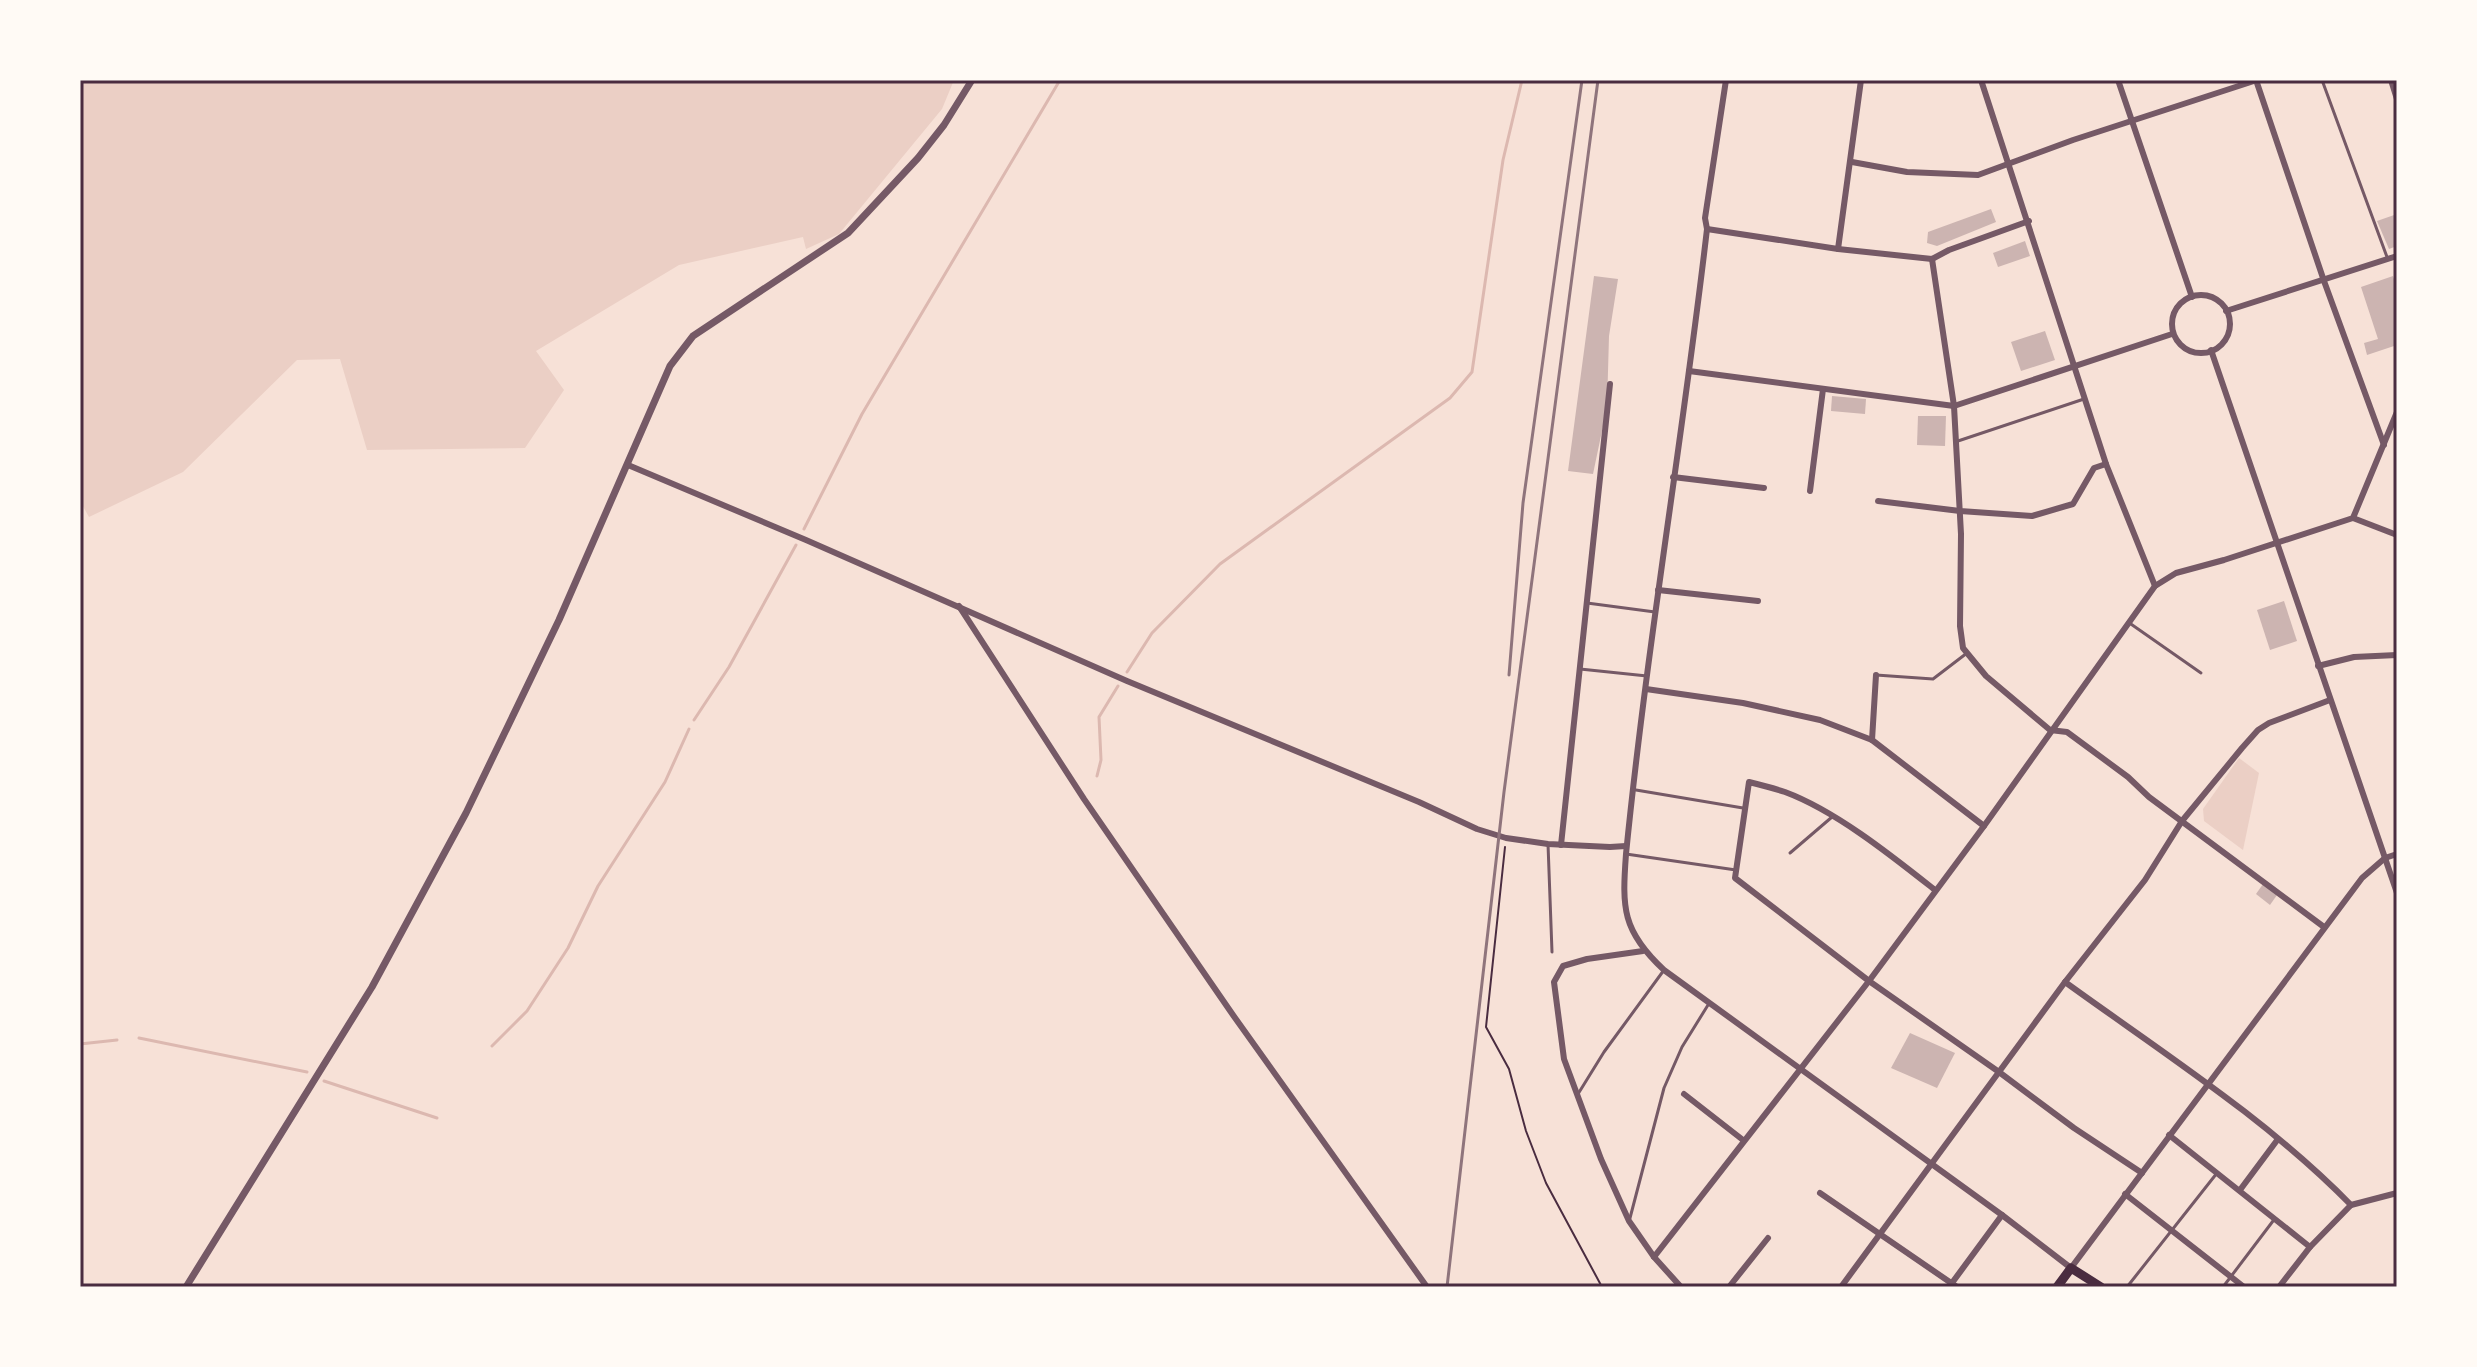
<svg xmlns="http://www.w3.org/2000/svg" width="2477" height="1367" font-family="Quicksand,sans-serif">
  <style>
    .green { fill: #ebcfc5 }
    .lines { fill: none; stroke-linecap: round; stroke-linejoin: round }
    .stream { stroke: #dcb8b0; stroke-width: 3 }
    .building { fill: #ccb4b1 }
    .path { stroke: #4a2c40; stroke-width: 2 }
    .service { stroke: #755966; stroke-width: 3 }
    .minor { stroke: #755966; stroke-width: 6 }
    .tertiary { stroke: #755966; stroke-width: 7 }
    .primary { stroke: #4a2c40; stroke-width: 9 }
    .rail { stroke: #8f747c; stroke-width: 3 }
    .neatline { fill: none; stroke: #4a2c40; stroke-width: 3 }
  </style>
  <rect width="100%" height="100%" fill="#f7e1d7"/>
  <g class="green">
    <polygon points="80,80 954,80 942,109 839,234 806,249 803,237 679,265 536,351 564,390 525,448 367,450 340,359 297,360 183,472 89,517 80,501"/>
    <polygon points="2239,758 2259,773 2243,850 2204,821 2203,809"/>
  </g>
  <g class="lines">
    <g class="stream">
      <polyline points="804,529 862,414 1060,80"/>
      <polyline points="1127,672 1152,633 1220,564 1450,398 1472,372 1503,160 1522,80"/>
      <polyline points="694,720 729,667 796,545"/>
      <polyline points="1097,776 1101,760 1099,717 1118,686"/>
      <polyline points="139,1038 307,1072"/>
      <polyline points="80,1044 117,1040"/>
      <polyline points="492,1046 527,1011 568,948 598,886 665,782 689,729"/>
      <polyline points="324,1081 437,1118"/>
    </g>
  </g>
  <g class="building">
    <polygon points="1991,209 1996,222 1937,246 1927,243 1928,232"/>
    <polygon points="2397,214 2397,246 2389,249 2377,221"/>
    <polygon points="2025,241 2030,256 1998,267 1993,253"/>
    <polygon points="1594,276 1618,279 1609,336 1607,407 1593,474 1568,471"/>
    <polygon points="2393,276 2397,288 2397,345 2367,355 2364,343 2378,339 2361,287"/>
    <polygon points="2045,331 2055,360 2021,371 2011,342"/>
    <polygon points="1832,396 1866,399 1865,414 1831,411"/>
    <polygon points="1918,416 1946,416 1945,446 1917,445"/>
    <polygon points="2284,601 2297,641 2270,650 2257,610"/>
    <polygon points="2263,884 2277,895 2270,905 2256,894"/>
    <polygon points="1910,1033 1955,1053 1937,1088 1891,1068"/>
  </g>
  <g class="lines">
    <polyline class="path" points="1505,847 1486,1027 1509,1069 1526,1131 1546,1183 1602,1287"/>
    <g class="service">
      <polyline points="2322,80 2387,257"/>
      <polyline points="1955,442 2084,399"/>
      <polyline points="1587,603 1655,612"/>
      <polyline points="2128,622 2201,673"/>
      <polyline points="1580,669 1647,676"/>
      <polyline points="1876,675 1933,679 1967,653"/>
      <polyline points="1636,790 1743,808"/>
      <polyline points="1548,844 1552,952"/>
      <polyline points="1790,853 1832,817"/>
      <polyline points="1626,854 1736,870"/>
      <polyline points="1578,1094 1604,1052 1664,970"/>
      <polyline points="1630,1218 1664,1088 1682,1047 1708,1005"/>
      <polyline points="2127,1287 2217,1173"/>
      <polyline points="2223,1287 2273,1221"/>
    </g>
    <g class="minor">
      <path d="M1726,80L1705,218L1707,229C1683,437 1647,644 1626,854C1622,908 1622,931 1664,970L2002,1215L2071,1268L2362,878L2385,858L2397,854"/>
      <polyline points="1981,80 2106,464 2155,586"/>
      <polyline points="2118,80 2192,297"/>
      <polyline points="2256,80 2324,281 2384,445"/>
      <polyline points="2391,80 2397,99"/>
      <polyline points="1852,162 1907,172 1978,175 2073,140 2257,80"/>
      <polyline points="1707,229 1838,249 1932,259 1949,250 2029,221"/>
      <polyline points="1838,249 1861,80"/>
      <polyline points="1932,259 1954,406 1961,534 1960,626 1963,648 1986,676 2050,730 2067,732 2128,777 2149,797 2324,927"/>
      <circle cx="2201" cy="324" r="29"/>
      <polyline points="2226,311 2397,256"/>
      <polyline points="2211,350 2397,893"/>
      <polyline points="1689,371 1954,406 2172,334"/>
      <polyline points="628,465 806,540 1127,681 1419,802 1477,829 1506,838 1548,844 1610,847 1626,846"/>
      <polyline points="1673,477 1764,488"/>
      <polyline points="1810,491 1823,389"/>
      <polyline points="1878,501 1960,511 2032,516 2073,504 2094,468 2106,464"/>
      <polyline points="2353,518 2397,535"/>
      <polyline points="1658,590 1758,601"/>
      <polyline points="959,606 1084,799 1233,1015 1427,1287"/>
      <polyline points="2318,666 2354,657 2397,655"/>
      <polyline points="1646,689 1743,703 1820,720 1872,740 1984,826"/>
      <polyline points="1872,740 1876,675"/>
      <polyline points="1561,845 1610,384"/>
      <path d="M1935,890C1892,856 1836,811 1785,792C1773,788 1761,785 1749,782L1735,878L1869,981L1999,1072L2074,1128L2142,1173"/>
      <polyline points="1643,951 1587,959 1563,966 1554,982 1564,1059 1601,1159 1629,1221 1654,1257 1681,1287"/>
      <path d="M2065,982C2163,1053 2267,1119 2351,1205"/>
      <polyline points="1684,1094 1743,1140"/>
      <polyline points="2169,1135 2310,1247"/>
      <polyline points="2240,1190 2278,1139"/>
      <polyline points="1820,1193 1957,1287"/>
      <polyline points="2125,1194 2244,1287"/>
      <polyline points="1654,1257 1869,981 1984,826 2155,586 2176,573 2224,560 2353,518 2397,412"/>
      <polyline points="1729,1287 1768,1238"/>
      <polyline points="1841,1287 2065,982 2145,880 2182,821 2242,748 2258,730 2269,723 2330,700"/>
      <polyline points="1949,1287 2002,1215"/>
      <polyline points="2279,1287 2310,1247 2351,1205 2397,1193"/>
    </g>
    <polyline class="tertiary" points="186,1287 372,987 466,813 559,620 670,366 693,336 848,233 918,158 944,125 972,80"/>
    <polyline class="primary" points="2057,1287 2071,1268 2101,1287"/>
    <g class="rail">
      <polyline points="1509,675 1523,503 1582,80"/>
      <polyline points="1447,1287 1504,792 1598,80"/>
    </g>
  </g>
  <rect width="2477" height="1367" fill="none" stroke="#fffaf5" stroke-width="164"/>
  <rect x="82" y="82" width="2313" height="1203" class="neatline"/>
</svg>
